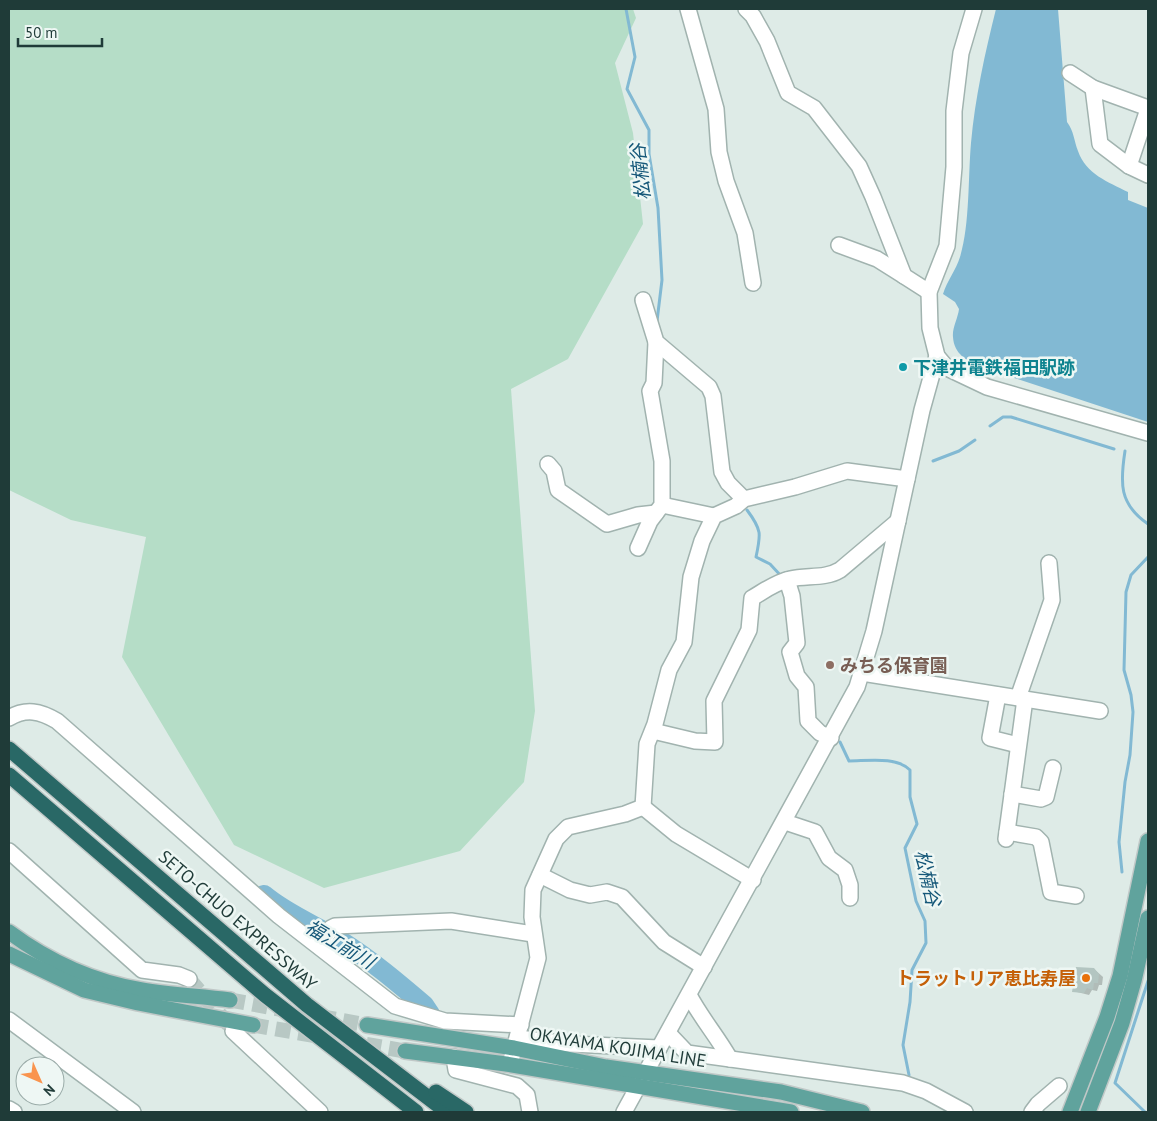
<svg xmlns="http://www.w3.org/2000/svg" width="1157" height="1121" font-family="'PT Sans','Noto Sans JP',sans-serif">
  <style>
    .green { fill: #b5ddc7 }
    .water { fill: #82b9d3 }
    .shadow { fill: #0003 }
    .lines { fill: none; stroke-linecap: round; stroke-linejoin: round }
    .stream { stroke: #82b9d3; stroke-width: 3 }
    .river { stroke: #82b9d3; stroke-width: 20 }
    .building { fill: #b3c5c1 }
    .minor-tunnel { stroke: #b8c8c4; stroke-width: 15; stroke-dasharray: 15 8; stroke-linecap: butt }
    .major-tunnel { stroke: #b8c8c4; stroke-width: 15; stroke-dasharray: 15 8; stroke-linecap: butt }
    .minor-casing { stroke: #a1b3af; stroke-width: 18 }
    .major-casing { stroke: #c0c8c7; stroke-width: 18 }
    .highway-casing { stroke: #c0c8c7; stroke-width: 18 }
    .minor { stroke: #fff; stroke-width: 15 }
    .major { stroke: #60a39d; stroke-width: 15 }
    .highway { stroke: #296866; stroke-width: 15 }
    .culture-dot { fill: #0f9aa8; stroke: #eef7f4; stroke-width: 2 }
    .education-dot { fill: #8d6e63; stroke: #eef7f4; stroke-width: 2 }
    .food-dot { fill: #e8710a; stroke: #eef7f4; stroke-width: 2 }
    .labels { text-anchor: middle; dominant-baseline: central; stroke-width: 5; stroke-linejoin: round; paint-order: stroke }
    .culture-label { font-size: 18px; font-weight: bold; fill: #0d838f; stroke: #eef7f4; text-anchor: start }
    .education-label { font-size: 18px; font-weight: bold; fill: #785e54; stroke: #eef7f4; text-anchor: start }
    .street-label { font-size: 18px; fill: #1f3b38; stroke: #eef7f4 }
    .food-label { font-size: 18px; font-weight: bold; fill: #c56008; stroke: #eef7f4; text-anchor: end }
    .water-label { font-size: 19px; font-style: italic; fill: #165879; stroke: #eef7f4 }
  </style>
  <rect width="100%" height="100%" fill="#deebe7"/>
  <polygon class="green" points="9,9 633,9 636,18 615,63 633,133 643,224 568,359 511,389 535,711 524,782 460,851 324,888 234,845 122,657 146,537 71,520 9,490"/>
  <path class="water" d="M996,9H1058L1067,122C1074,131 1074,141 1078,151C1086,174 1108,182 1128,192V200L1148,208V422L981,367C967,361 954,354 953,337C952,328 958,318 959,309L955,302L943,294C947,281 956,270 960,257C970,225 968,177 971,143C975,98 985,53 996,9Z"/>
  <polygon class="shadow" points="1094,969 1103,977 1102,985 1099,985 1097,991 1092,990 1089,995 1073,991"/>
  <g class="lines">
    <g class="stream">
      <polyline points="626,9 635,57 627,89 649,130 649,154 658,208 662,280 657,321"/>
      <polyline points="990,426 1003,417 1011,417 1114,449"/>
      <path d="M1125,451C1120,483 1119,504 1148,524"/>
      <polyline points="933,461 959,451 975,440"/>
      <path d="M747,510C762,530 761,534 756,557L770,564L782,577"/>
      <path d="M840,742L849,761C867,761 896,756 910,770V797L917,824L905,848L916,901L925,921L926,943L912,970L910,1002L903,1045L909,1075"/>
      <polyline points="1122,872 1119,842 1125,782 1130,755 1133,712 1131,695 1124,670 1126,592 1131,575 1148,557"/>
      <polyline points="1145,1112 1115,1083 1148,981"/>
    </g>
    <path class="river" d="M264,895C288,915 315,925 341,941C371,960 397,982 424,1005L430,1014"/>
  </g>
  <polygon class="building" points="1076,967 1094,968 1099,974 1098,983 1094,983 1093,990 1087,988 1084,993 1072,992"/>
  <g class="lines">
    <polyline class="minor-tunnel" points="189,979 229,1025"/>
    <g class="major-tunnel">
      <polyline points="230,1000 367,1025"/>
      <polyline points="253,1025 405,1051"/>
    </g>
    <g class="minor-casing">
      <g id="minor">
        <polyline points="688,9 716,109 719,152 726,181 745,233 753,283"/>
        <polyline points="746,9 753,16 767,41 788,93 814,108 859,166 873,197 904,276 929,292"/>
        <polyline points="974,9 961,53 954,111 954,167 947,246 929,292 930,328 937,356 947,368 987,387 1148,433"/>
        <polyline points="1070,73 1093,88 1148,108"/>
        <polyline points="1093,88 1100,144 1129,166 1148,175"/>
        <polyline points="1129,166 1148,109"/>
        <polyline points="839,245 877,259 904,276"/>
        <polyline points="643,300 656,342 709,387 713,396 722,472 728,483 744,499"/>
        <polyline points="548,464 554,471 558,490 607,524 638,515 656,513"/>
        <polyline points="662,505 714,516"/>
        <polyline points="638,548 650,521 662,505 662,461 650,391 654,383 656,342"/>
        <polyline points="787,580 792,596 797,643 790,652 797,676 806,687 808,721 820,733 831,738"/>
        <polyline points="862,673 1100,711"/>
        <polyline points="998,695 990,738 1018,745"/>
        <polyline points="1018,698 1052,600 1049,563"/>
        <path d="M9,718C26,708 40,711 57,721L279,916L395,1006L445,1021L521,1025"/>
        <path d="M653,731L695,741L715,742L714,701L749,630L752,598C764,591 776,582 790,579C807,575 825,579 840,570L898,521"/>
        <polyline points="1012,794 1041,799 1046,797 1053,768"/>
        <polyline points="643,807 647,744 655,724 669,670 684,642 691,577 702,541 714,516 736,506 744,499 795,487 847,471 907,479"/>
        <polyline points="643,807 676,834 753,880"/>
        <polyline points="785,822 815,832 829,858 845,870 850,885 850,898"/>
        <polyline points="1007,832 1036,837 1041,842 1051,892 1076,896"/>
        <polyline points="1006,839 1025,699"/>
        <polyline points="9,851 142,970 179,975 189,979"/>
        <polyline points="540,875 570,890 590,895 607,892 622,897 664,942 704,967"/>
        <polyline points="320,947 331,928 335,926 451,921 533,934"/>
        <path d="M689,995C701,1018 717,1036 730,1059"/>
        <polyline points="9,1020 133,1112"/>
        <polyline points="233,1031 320,1112"/>
        <polyline points="668,1033 687,1053 903,1083 926,1091 965,1112"/>
        <polyline points="518,1038 570,1044 659,1048"/>
        <polyline points="454,1057 456,1070 517,1086 527,1095 530,1112"/>
        <polyline points="510,1064 538,958 532,917 533,890 556,839 568,827 625,814 643,807"/>
        <polyline points="9,1109 14,1112"/>
        <polyline points="624,1112 857,687 874,631 922,410 937,356"/>
        <polyline points="1032,1112 1038,1104 1059,1086"/>
      </g>
    </g>
    <g class="major-casing">
      <g id="major">
        <path d="M9,932C48,961 94,982 142,990C171,995 200,996 230,1000"/>
        <polyline points="9,954 84,990 138,1003 253,1025"/>
        <polyline points="367,1025 514,1048 606,1067 781,1092 862,1112"/>
        <polyline points="405,1051 506,1064 791,1112"/>
        <polyline points="1070,1112 1107,1017 1120,976 1148,841"/>
        <polyline points="1088,1112 1122,1023 1134,981 1148,918"/>
      </g>
    </g>
    <g class="highway-casing">
      <g id="highway">
        <polyline points="9,749 307,1005 447,1112"/>
        <polyline points="9,775 265,995 416,1112"/>
        <polyline points="436,1092 466,1112"/>
      </g>
    </g>
    <use href="#minor" class="minor"/>
    <use href="#major" class="major"/>
    <use href="#highway" class="highway"/>
  </g>
  <circle class="culture-dot" cx="903" cy="367" r="5"/>
  <circle class="education-dot" cx="830" cy="665" r="5"/>
  <circle class="food-dot" cx="1086" cy="978" r="5"/>
  <g class="labels">
    <g class="culture-label">
      <text x="913" y="367">下津井電鉄福田駅跡</text>
    </g>
    <g class="education-label">
      <text x="840" y="665">みちる保育園</text>
    </g>
    <g class="street-label">
      <text transform="translate(238 920) rotate(41)">SETO-CHUO EXPRESSWAY</text>
      <text transform="translate(618 1047) rotate(9)">OKAYAMA KOJIMA LINE</text>
    </g>
    <g class="food-label">
      <text x="1076" y="978">トラットリア恵比寿屋</text>
    </g>
    <g class="water-label">
      <text transform="translate(640 172) rotate(-96)">松楠谷</text>
      <text transform="translate(928 878) rotate(77)">松楠谷</text>
      <text transform="translate(340 944) rotate(31)">福江前川</text>
    </g>
  </g>
  <rect width="1157" height="1121" fill="none" stroke="#1f3b38" stroke-width="20"/>
  <g transform="translate(40 1081) rotate(135)"><circle r="24" fill="#eef7f4" stroke="#9baca9"/>
  <path d="M0-4L9 19L0 12L-9 19Z" fill="#f9944e"/>
  <text y="-8" font-size="14" font-weight="bold" text-anchor="middle" fill="#1f3b38">N</text>
  </g>
  <path d="M18 38v8h84v-8" fill="none" stroke="#1f3b38" stroke-width="2.5"/>
  <text x="25" y="38" font-size="15" fill="#1f3b38" stroke="#eef7f4" stroke-width="4" paint-order="stroke">50 m</text>
</svg>
